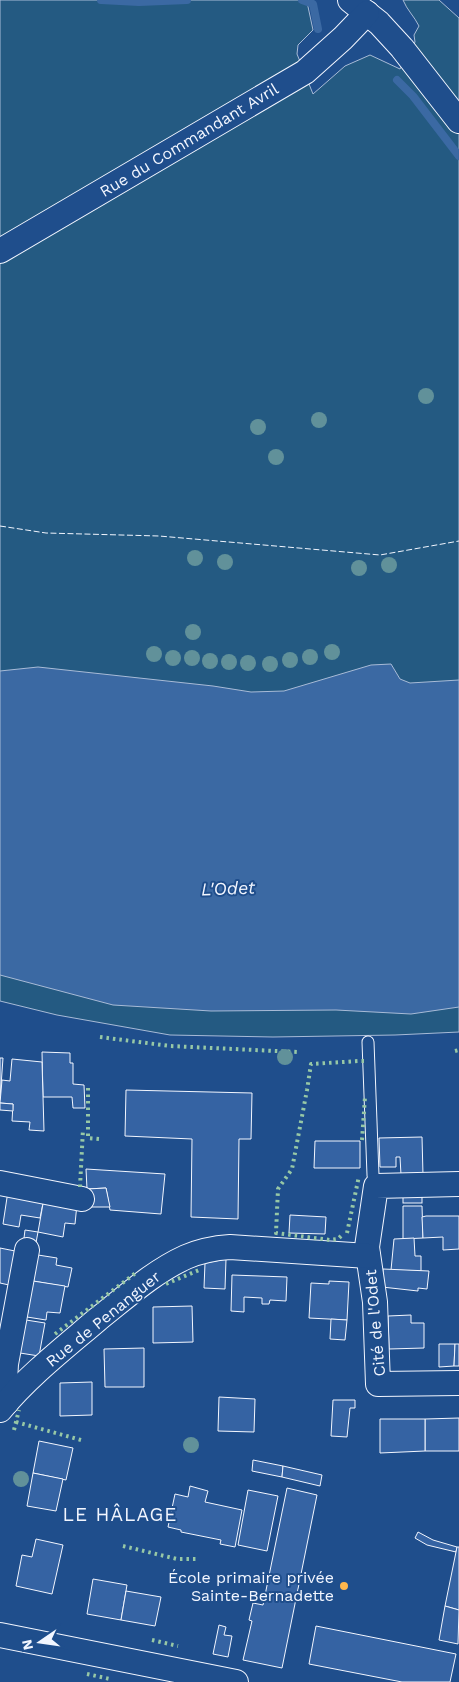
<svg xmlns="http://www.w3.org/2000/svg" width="459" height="1682" font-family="'Work Sans',sans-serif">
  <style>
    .green { fill: #245a82; stroke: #a8bbd7 }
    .water { fill: #3b69a3; stroke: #a8bbd7 }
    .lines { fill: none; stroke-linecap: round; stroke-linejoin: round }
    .stream { stroke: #3b69a3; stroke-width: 8 }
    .building { fill: #3563a3; stroke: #f2f6ff }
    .lane-casing { stroke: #f2f6ff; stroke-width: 13 }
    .street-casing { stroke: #f2f6ff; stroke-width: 26 }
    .lane { stroke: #1f4e8c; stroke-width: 11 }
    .street { stroke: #1f4e8c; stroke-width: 24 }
    .hedge { stroke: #97c8a6; stroke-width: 4; stroke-dasharray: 2.5 4; stroke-linecap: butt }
    .fence { stroke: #f2f6ff; stroke-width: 1; stroke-dasharray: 6 2.5; stroke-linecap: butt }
    .tree { fill: #61919a }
    .poi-dot { fill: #ffb74d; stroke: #1f4e8c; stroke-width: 2 }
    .labels { text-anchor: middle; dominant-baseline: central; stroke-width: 4; stroke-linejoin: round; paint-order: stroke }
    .street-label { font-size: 16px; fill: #f2f6ff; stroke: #1f4e8c }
    .poi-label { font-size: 16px; fill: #f2f6ff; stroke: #1f4e8c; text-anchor: end }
    .water-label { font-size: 18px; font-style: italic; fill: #f2f6ff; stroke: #1f4e8c }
    .quarter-label { font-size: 19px; letter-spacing: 1px; fill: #f2f6ff; stroke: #1f4e8c }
  </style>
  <rect width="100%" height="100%" fill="#1f4e8c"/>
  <g class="green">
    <path d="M0,0H304L307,2L313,30L298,45L297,54L313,94L345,66L370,55L400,69L415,42L414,35L419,26C414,16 407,10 403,0H439L459,18V832L0,782Z"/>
    <polygon points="0,924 459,932 459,1032 395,1035 273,1037 170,1035 57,1015 0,1001"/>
  </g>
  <polygon class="water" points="391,664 400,679 410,683 459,680 459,1007 411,1014 336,1010 211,1011 113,1005 0,975 0,671 38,667 213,686 251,692 284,691 371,665"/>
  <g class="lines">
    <g class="stream">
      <polyline points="101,0 139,2 187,0"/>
      <polyline points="302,0 313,4 318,29"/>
      <polyline points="397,80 413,96 459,156"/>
    </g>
  </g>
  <g class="building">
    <polygon points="42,1052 70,1053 70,1063 73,1063 73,1084 84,1085 85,1108 73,1108 72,1097 43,1097"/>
    <polygon points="0,1058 3,1058 0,1100"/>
    <polygon points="12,1059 42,1062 44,1131 29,1130 30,1122 12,1121 13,1104 0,1103 2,1080 10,1081"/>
    <polygon points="126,1090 252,1093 251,1139 239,1139 238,1219 191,1217 192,1139 125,1136"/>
    <polygon points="0,1103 13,1104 13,1111 0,1110"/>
    <polygon points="422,1137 423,1175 401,1175 400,1157 396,1157 396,1167 380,1167 379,1138"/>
    <polygon points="315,1141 360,1141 360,1168 314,1168"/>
    <polygon points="86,1169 165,1174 161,1214 110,1210 106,1188 87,1189"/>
    <polygon points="106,1188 110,1207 85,1207 87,1189"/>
    <polygon points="8,1191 44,1198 40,1218 21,1215 19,1227 3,1224"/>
    <rect x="403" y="1195" width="19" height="8"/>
    <polygon points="44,1198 77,1204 75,1224 65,1223 63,1237 38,1232"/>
    <polygon points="403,1206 422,1206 423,1238 403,1239"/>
    <polygon points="290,1215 326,1217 325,1234 289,1233"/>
    <polygon points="426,1216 459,1216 459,1249 443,1250 443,1237 423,1238 422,1217"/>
    <polygon points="25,1230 38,1232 35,1248 23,1246"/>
    <polygon points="414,1238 415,1256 421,1256 421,1271 391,1270 394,1239"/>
    <polygon points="0,1248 15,1251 9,1285 0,1283"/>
    <polygon points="38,1255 57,1258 56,1265 72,1268 68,1287 33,1281"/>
    <polygon points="226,1259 225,1289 204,1288 205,1263"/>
    <polygon points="383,1269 429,1271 427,1289 418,1288 418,1291 382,1287"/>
    <polygon points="232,1275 287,1277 286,1301 270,1300 269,1304 262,1304 262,1298 244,1297 244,1312 231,1311"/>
    <polygon points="33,1281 65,1286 60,1313 47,1312 46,1320 27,1317"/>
    <polygon points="329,1281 349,1282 347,1320 309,1318 311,1283 329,1284"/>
    <polygon points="192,1306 193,1342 153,1343 153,1307"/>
    <polygon points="411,1315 411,1323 424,1323 424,1348 389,1349 388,1316"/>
    <polygon points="331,1319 347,1320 345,1340 330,1339"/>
    <polygon points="26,1320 45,1323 39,1356 20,1353"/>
    <polygon points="439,1344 455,1344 454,1366 439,1367"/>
    <polygon points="455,1344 459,1344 459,1366 454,1366"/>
    <polygon points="144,1348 144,1387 105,1387 104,1349"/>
    <polygon points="92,1382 92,1415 60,1416 60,1383"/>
    <polygon points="219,1397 255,1399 254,1432 218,1431"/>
    <polygon points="333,1400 355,1400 355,1408 350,1408 347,1437 331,1436"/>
    <polygon points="459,1418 459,1451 425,1451 425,1419"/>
    <polygon points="380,1419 425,1419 425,1451 380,1453"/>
    <polygon points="39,1441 73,1448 66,1480 33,1473"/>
    <polygon points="253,1460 283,1466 282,1477 252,1471"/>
    <polygon points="283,1466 322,1475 320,1486 282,1477"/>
    <polygon points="33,1473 63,1479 56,1511 27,1506"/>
    <polygon points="190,1486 208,1491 205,1502 242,1510 235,1547 220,1544 221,1540 181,1532 181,1530 168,1527 175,1494 188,1497"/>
    <polygon points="287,1488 317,1495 282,1668 243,1660 252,1621 249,1620 253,1603 263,1605"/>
    <polygon points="248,1490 278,1496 267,1551 238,1545"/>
    <polygon points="418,1532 433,1540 457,1547 456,1552 427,1545 415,1538"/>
    <polygon points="36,1539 63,1545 52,1594 16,1586 22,1555 32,1557"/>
    <polygon points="457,1547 459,1547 459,1610 445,1606"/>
    <polygon points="93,1579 127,1585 121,1620 87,1614"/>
    <polygon points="126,1591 161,1597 155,1626 121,1620"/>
    <polygon points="445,1606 459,1610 458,1644 439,1640"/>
    <polygon points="219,1625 226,1627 224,1635 232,1636 228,1657 213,1654"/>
    <polygon points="316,1626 456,1654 450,1682 402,1682 309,1664"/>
  </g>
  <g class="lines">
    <g class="lane-casing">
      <polyline id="lane" points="368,1042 373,1175 376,1186"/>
    </g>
    <g class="street-casing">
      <g id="street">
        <polyline points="350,0 379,23 402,48 459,121"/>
        <polyline points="0,251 305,72 343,38 367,13"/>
        <polyline points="0,1183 82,1199"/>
        <polyline points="459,1184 376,1186 367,1247 375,1302 378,1384 459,1383"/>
        <polyline points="7,1402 5,1381 6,1364 27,1250"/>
        <path d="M0,1410C28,1376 64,1348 98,1319C126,1297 153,1272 186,1257C200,1251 215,1248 230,1247L368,1256"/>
        <polyline points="0,1635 236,1682"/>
      </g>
    </g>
    <use href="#lane" class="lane"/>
    <use href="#street" class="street"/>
    <g class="hedge">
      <polyline points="100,1037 170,1046 297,1052"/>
      <polyline points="455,1051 459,1050"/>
      <polyline points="88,1088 88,1138 99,1139"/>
      <polyline points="362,1140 365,1097"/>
      <polyline points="80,1187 83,1129"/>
      <polyline points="347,1233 359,1176"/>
      <polyline points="341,1236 338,1239 330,1240 276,1233 278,1189 292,1169 307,1090 311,1064 359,1061 366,1061 366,1063"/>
      <polyline points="166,1284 199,1270"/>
      <polyline points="55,1334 137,1272"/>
      <polyline points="16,1422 81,1440"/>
      <polyline points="14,1430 19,1410"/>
      <polyline points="123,1546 177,1559 198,1559"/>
      <polyline points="152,1640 178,1646"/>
      <polyline points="87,1674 110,1679"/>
    </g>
    <polyline class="fence" points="0,526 46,533 159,536 380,555 459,541"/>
  </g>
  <g class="tree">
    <circle cx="426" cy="396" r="8"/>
    <circle cx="319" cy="420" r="8"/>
    <circle cx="258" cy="427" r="8"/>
    <circle cx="276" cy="457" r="8"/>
    <circle cx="195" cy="558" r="8"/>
    <circle cx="225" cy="562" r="8"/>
    <circle cx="389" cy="565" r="8"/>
    <circle cx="359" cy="568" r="8"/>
    <circle cx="193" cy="632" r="8"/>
    <circle cx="332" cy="652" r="8"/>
    <circle cx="154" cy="654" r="8"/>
    <circle cx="310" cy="657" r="8"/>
    <circle cx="173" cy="658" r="8"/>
    <circle cx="192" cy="658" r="8"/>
    <circle cx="290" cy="660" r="8"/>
    <circle cx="210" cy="661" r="8"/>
    <circle cx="229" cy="662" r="8"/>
    <circle cx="248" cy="663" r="8"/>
    <circle cx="270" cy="664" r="8"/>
    <circle cx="285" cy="1057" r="8"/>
    <circle cx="191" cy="1445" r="8"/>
    <circle cx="21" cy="1479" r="8"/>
  </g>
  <circle class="poi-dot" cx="344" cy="1586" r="5"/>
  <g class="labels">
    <g class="street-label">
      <text transform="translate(189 140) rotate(-31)">Rue du Commandant Avril</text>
      <text transform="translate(103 1319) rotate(-39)">Rue de Penanguer</text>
      <text transform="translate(375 1323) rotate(-95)">Cité de l'Odet</text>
    </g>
    <g class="poi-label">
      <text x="334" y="1577">École primaire privée<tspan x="334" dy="18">Sainte-Bernadette</tspan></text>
    </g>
    <g class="water-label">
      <text transform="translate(228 888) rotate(-2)">L'Odet</text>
    </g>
    <g class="quarter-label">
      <text x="120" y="1514">LE HÂLAGE</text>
    </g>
  </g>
  <g transform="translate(40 1642) rotate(257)" stroke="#1f4e8c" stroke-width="4" paint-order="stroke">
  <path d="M0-4L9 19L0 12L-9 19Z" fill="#f2f6ff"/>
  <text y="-8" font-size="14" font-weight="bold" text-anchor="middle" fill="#f2f6ff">N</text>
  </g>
</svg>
